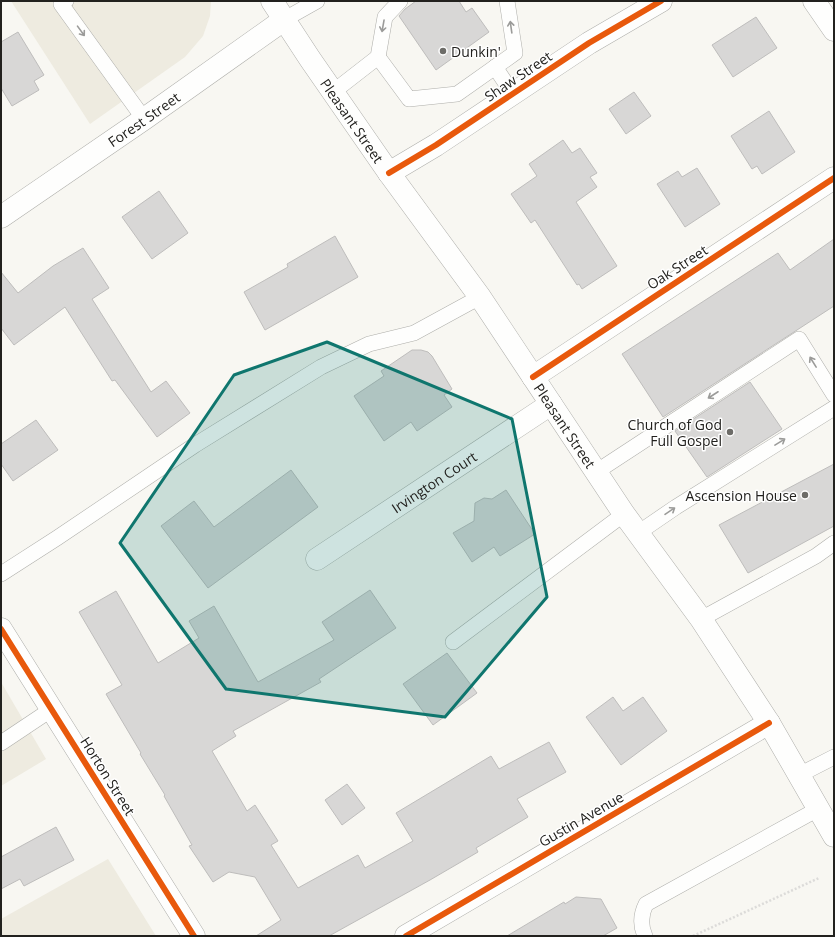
<svg xmlns="http://www.w3.org/2000/svg" width="835" height="937" font-family="'Open Sans',sans-serif">
  <style>
    .built { fill: #eeebe0 }
    .building { fill: #d8d7d6; stroke: #bebdbc }
    .lines { fill: none; stroke-linecap: round; stroke-linejoin: round }
    .service-casing { stroke: #aeaeaa; stroke-width: 16 }
    .minor-casing { stroke: #aeaeaa; stroke-width: 23 }
    .secondary-casing { stroke: #aeaeaa; stroke-width: 23 }
    .trunk-casing { stroke: #aeaeaa; stroke-width: 23 }
    .path { stroke: #dcdbd9; stroke-width: 2.5; stroke-dasharray: 2 2; stroke-linecap: butt }
    .service { stroke: #fefefd; stroke-width: 15 }
    .minor { stroke: #fefefd; stroke-width: 22 }
    .secondary { stroke: #fefefd; stroke-width: 22 }
    .trunk { stroke: #fefefd; stroke-width: 22 }
    .cycleway-casing { stroke: #fff; stroke-width: 8 }
    .cycleway { stroke: #e8590c; stroke-width: 6 }
    .oneway { stroke: #9b9b99 }
    .marked { fill: #0f766e; fill-opacity: 0.2; stroke: #0f766e; stroke-width: 3; stroke-linejoin: round }
    .poi-dot { fill: #6d6c68; stroke: #fff; stroke-width: 1.5 }
    .labels { text-anchor: middle; dominant-baseline: central; stroke-width: 3; stroke-linejoin: round; paint-order: stroke }
    .poi-label { font-size: 14px; fill: #22211e; stroke: #fff; text-anchor: end }
    .street-label { font-size: 14px; fill: #22211e; stroke: #fff }
  </style>
  <rect width="100%" height="100%" fill="#f8f7f2"/>
  <g class="built">
    <polygon points="11,1 211,1 210,16 203,36 185,57 90,124"/>
    <polygon points="1,682 46,759 1,786"/>
    <polygon points="108,859 156,936 1,936 1,919"/>
  </g>
  <g class="building">
    <polygon points="416,1 459,1 466,12 472,8 489,32 436,70 399,16 405,9"/>
    <polygon points="756,17 777,48 733,77 712,45"/>
    <polygon points="18,32 44,75 34,81 39,90 12,106 1,88 1,42"/>
    <polygon points="634,92 651,116 626,134 609,109"/>
    <polygon points="769,111 795,152 762,174 757,166 752,169 731,136"/>
    <polygon points="563,140 572,153 580,148 597,173 590,177 597,187 576,202 617,266 582,289 579,284 577,285 535,220 531,223 511,194 537,176 529,164"/>
    <polygon points="697,168 720,204 685,227 657,184 678,171 682,177"/>
    <polygon points="159,191 188,233 152,259 122,217"/>
    <polygon points="335,236 358,277 265,330 244,292 288,267 287,264"/>
    <polygon points="834,239 834,306 663,417 622,354 778,253 790,270"/>
    <polygon points="83,248 109,288 92,299 151,392 166,381 190,413 157,437 115,380 112,381 65,307 14,345 1,328 1,272 18,293 53,266"/>
    <polygon points="412,350 421,350 428,352 432,356 452,389 444,395 452,407 417,431 411,422 384,441 354,396 384,376 381,371"/>
    <polygon points="750,382 782,429 707,477 675,431"/>
    <polygon points="36,420 58,450 13,481 1,464 1,444"/>
    <polygon points="834,464 834,526 748,573 719,525"/>
    <polygon points="291,470 318,507 208,588 161,526 194,501 214,527"/>
    <polygon points="506,490 535,534 500,556 494,547 472,562 453,533 474,521 475,503 484,498 492,499"/>
    <polygon points="370,590 396,628 319,679 321,682 233,731 236,736 212,751 247,811 255,805 278,841 271,845 298,888 358,855 365,868 413,841 396,813 491,756 499,769 549,742 566,772 517,799 528,817 476,848 478,852 430,880 329,936 256,936 281,920 255,877 229,872 213,882 189,846 192,845 164,796 165,795 140,754 141,753 106,694 122,685 79,612 116,591 158,663 199,638 189,621 214,606 258,682 334,640 322,622"/>
    <polygon points="447,653 477,693 433,725 403,684"/>
    <polygon points="613,697 623,711 643,697 667,731 621,765 586,717"/>
    <polygon points="347,784 365,808 342,825 325,800"/>
    <polygon points="56,827 74,860 24,886 20,879 1,889 1,857"/>
    <polygon points="576,897 601,899 617,928 603,936 507,936 564,902 565,904"/>
  </g>
  <g class="lines">
    <g class="service-casing">
      <g id="service">
        <polyline points="66,1 61,4 144,119"/>
        <polyline points="285,19 317,1"/>
        <polyline points="378,57 409,99 457,94 515,53 507,1"/>
        <polyline points="495,67 513,94"/>
        <polyline points="333,92 378,57 385,17 400,1"/>
        <polyline points="596,472 799,339 834,395"/>
        <polyline points="638,533 676,507 834,408"/>
        <polyline points="1,574 57,538 195,445 321,367 369,344 414,333 480,297"/>
        <polyline points="701,619 816,556 834,543"/>
        <polyline points="453,642 624,514"/>
        <polyline points="1,743 52,709"/>
        <polyline points="799,775 834,757"/>
        <path d="M645,936C640,925 641,914 646,904L818,809"/>
      </g>
    </g>
    <g class="minor-casing">
      <g id="minor">
        <polyline points="814,1 834,30"/>
        <polyline points="389,173 436,145 589,43 661,1"/>
        <polyline points="533,377 834,178"/>
        <path id="s1" d="M317,559L551,404"/>
        <polyline points="1,629 194,936"/>
        <polyline points="406,936 769,723"/>
      </g>
    </g>
    <g class="secondary-casing">
      <g id="secondary">
        <path id="s2" d="M1,217L144,119L285,19"/>
      </g>
    </g>
    <g class="trunk-casing">
      <g id="trunk">
        <path id="s3" d="M272,1L310,59L389,173L480,297L624,514L701,619L769,723L834,836"/>
      </g>
    </g>
    <polyline class="path" points="693,936 819,878"/>
    <use href="#service" class="service"/>
    <use href="#minor" class="minor"/>
    <use href="#secondary" class="secondary"/>
    <use href="#trunk" class="trunk"/>
    <g class="cycleway-casing">
      <g id="cycleway">
        <polyline points="389,173 436,145 589,43 661,1"/>
        <polyline points="533,377 834,178"/>
        <polyline points="1,629 194,936"/>
        <polyline points="406,936 769,723"/>
      </g>
    </g>
    <use href="#cycleway" class="cycleway"/>
  </g>
  <defs><path id="oneway-shaft" d="M-6 0H5M1.5-3L5.5 0L1.5 3" fill="none" stroke-width="1.6" stroke-linecap="round" stroke-linejoin="round"/></defs>
  <g class="oneway">
    <use href="#oneway-shaft" transform="translate(383 26) rotate(100)"/>
    <use href="#oneway-shaft" transform="translate(511 27) rotate(-98)"/>
    <use href="#oneway-shaft" transform="translate(81 31) rotate(54)"/>
    <use href="#oneway-shaft" transform="translate(813 362) rotate(-122)"/>
    <use href="#oneway-shaft" transform="translate(713 395) rotate(147)"/>
    <use href="#oneway-shaft" transform="translate(780 442) rotate(-32)"/>
    <use href="#oneway-shaft" transform="translate(670 511) rotate(-34)"/>
  </g>
  <path class="marked" d="M327,342L512,419L547,597L445,717L226,689L120,543L234,375Z"/>
  <g class="poi-dot">
    <circle cx="443" cy="51" r="4"/>
    <circle cx="730" cy="432" r="4"/>
    <circle cx="805" cy="495" r="4"/>
  </g>
  <g class="labels">
    <g class="poi-label">
      <text x="451" y="51" text-anchor="start">Dunkin'</text>
      <text x="722" y="424">Church of God<tspan x="722" dy="16">Full Gospel</tspan></text>
      <text x="797" y="495">Ascension House</text>
    </g>
    <g class="street-label">
      <text transform="translate(518 76) rotate(-34)">Shaw Street</text>
      <text stroke="none"><textPath href="#s2" startOffset="173">Forest Street</textPath></text>
      <text stroke="none"><textPath href="#s3" startOffset="144">Pleasant Street</textPath></text>
      <text transform="translate(677 267) rotate(-33)">Oak Street</text>
      <text stroke="none"><textPath href="#s3" startOffset="516">Pleasant Street</textPath></text>
      <text stroke="none"><textPath href="#s1" startOffset="140">Irvington Court</textPath></text>
      <text transform="translate(108 776) rotate(58)">Horton Street</text>
      <text transform="translate(581 819) rotate(-30)">Gustin Avenue</text>
    </g>
  </g>
  <rect width="835" height="937" fill="none" stroke="#22211e" stroke-width="4"/>
</svg>
